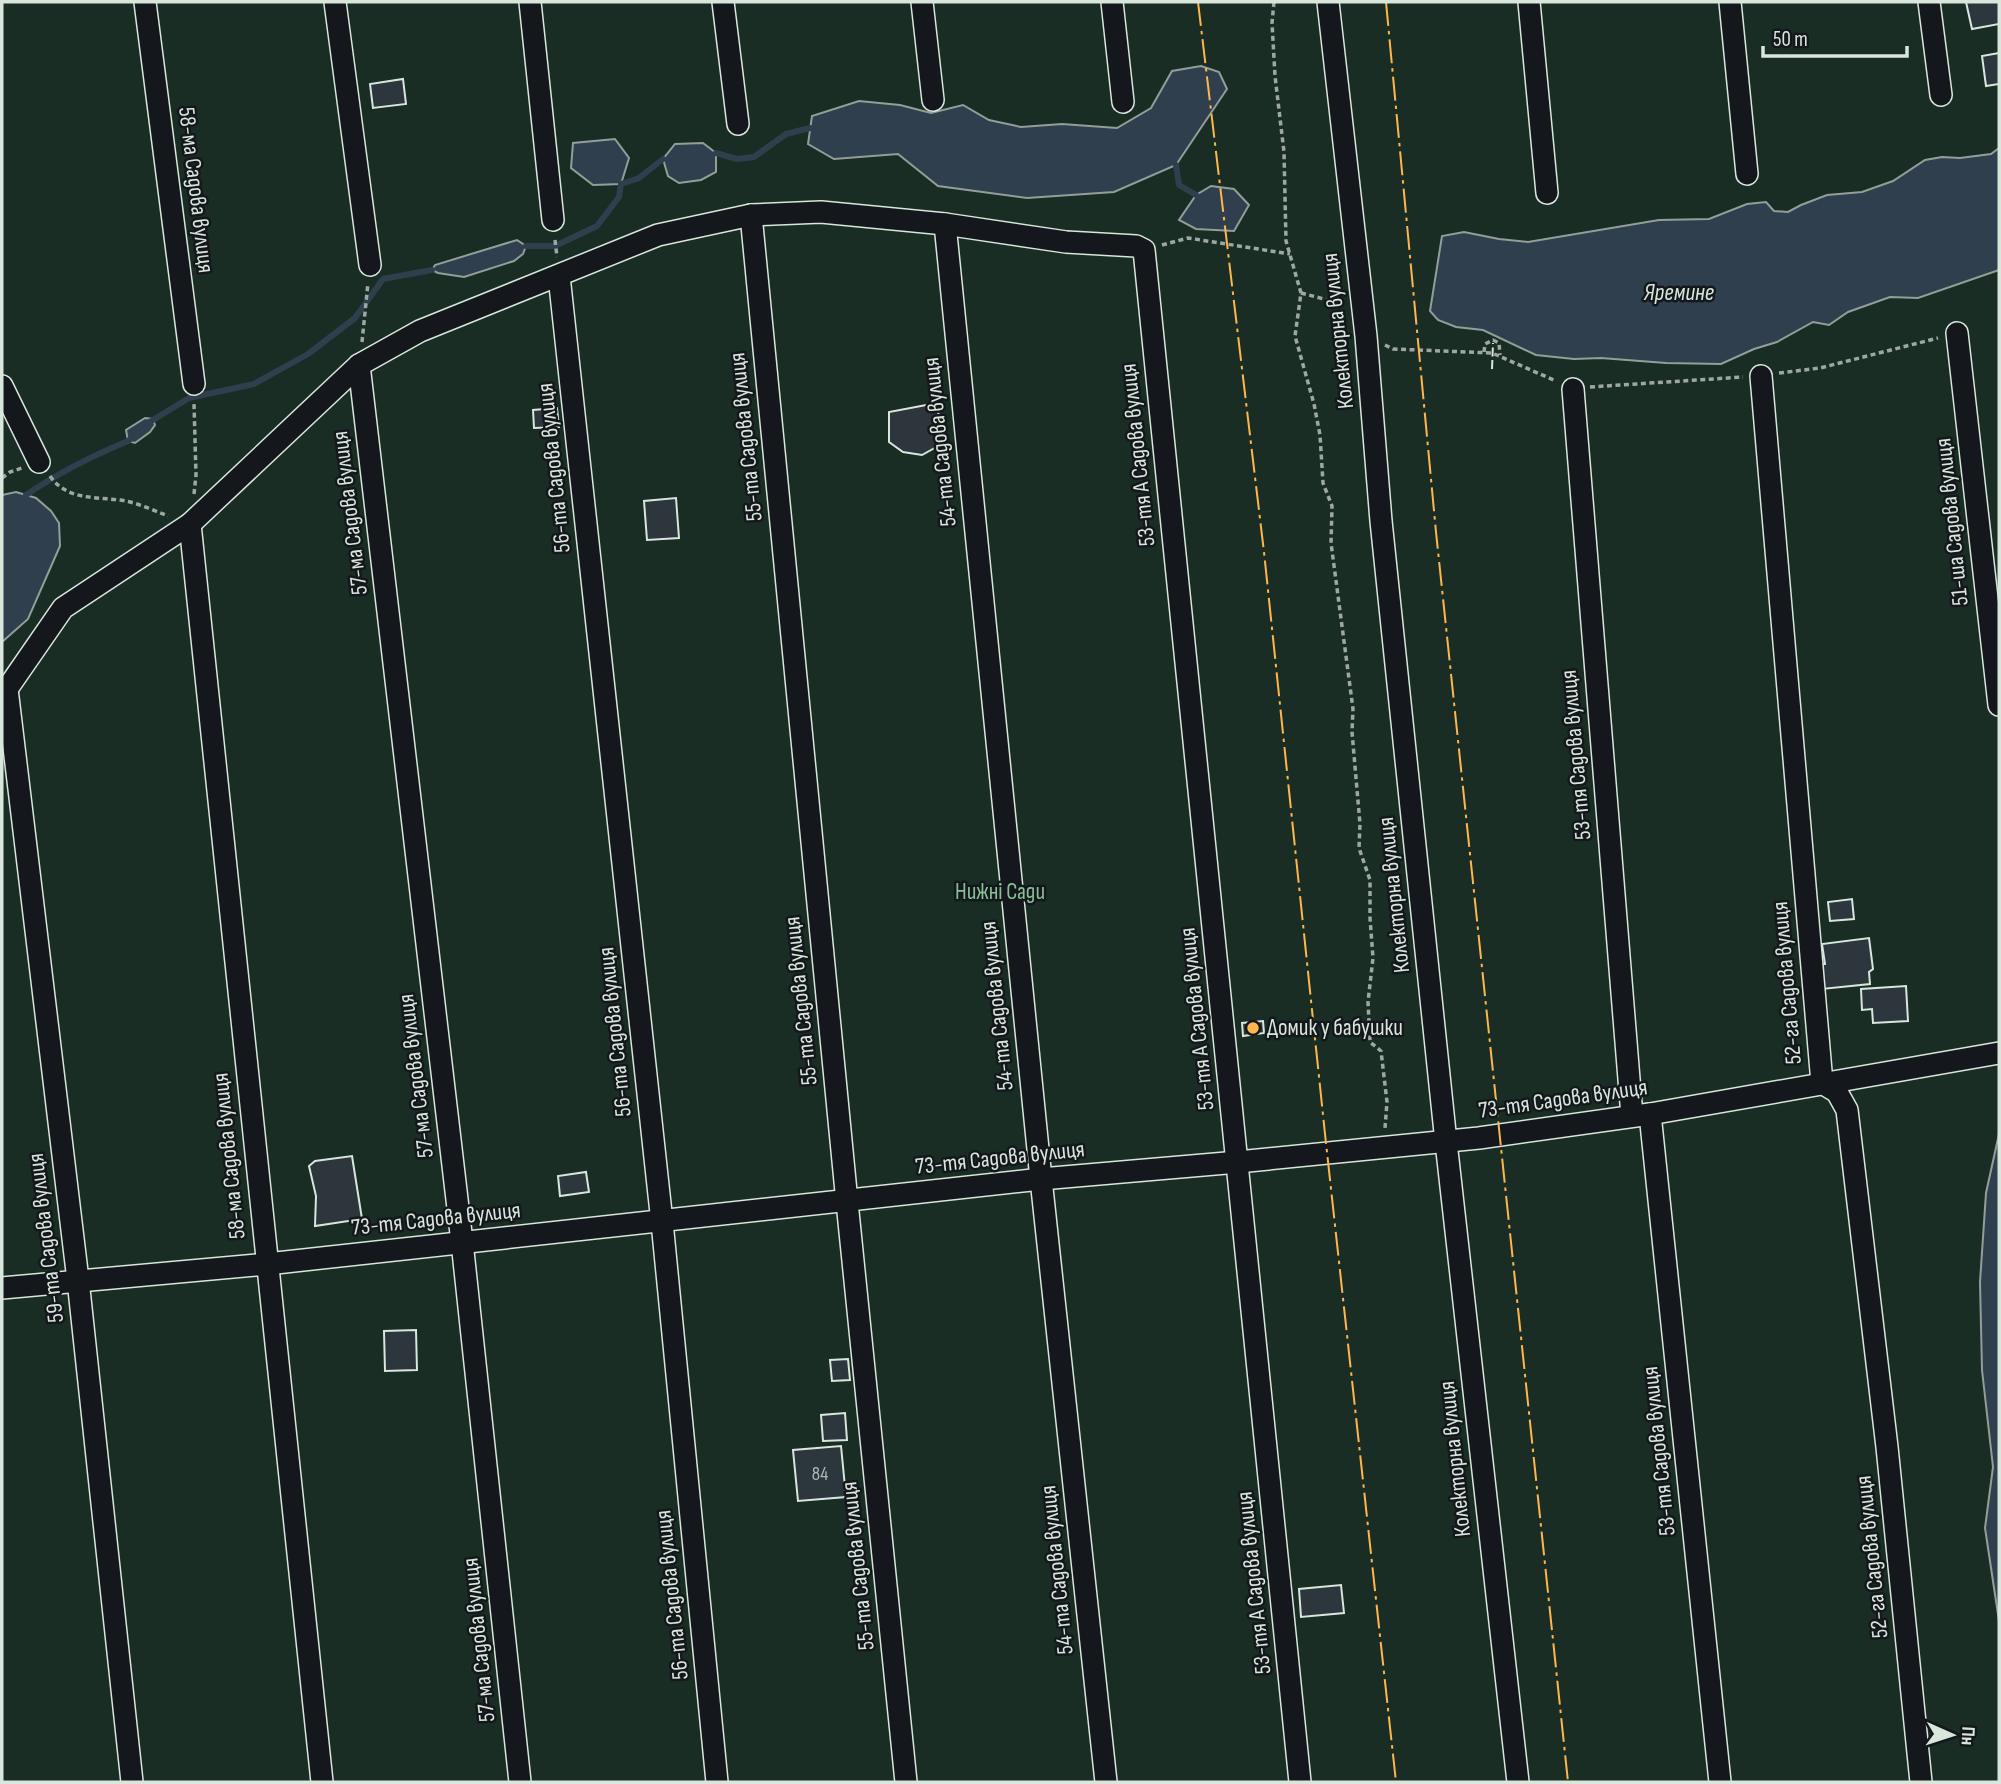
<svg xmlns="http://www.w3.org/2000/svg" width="2001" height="1784" font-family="'Sofia Sans Condensed',sans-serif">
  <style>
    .green { fill: #1a2d24; stroke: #939e99; stroke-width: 2 }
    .water { fill: #2f3f4d; stroke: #939e99; stroke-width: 2 }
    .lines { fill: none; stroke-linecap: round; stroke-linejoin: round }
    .stream { stroke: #2f3f4d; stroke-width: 6 }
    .building { fill: #2c363c; stroke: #d8e6dc; stroke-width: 2 }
    .minor-casing { stroke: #d8e6dc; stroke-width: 24 }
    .path { stroke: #9da8a2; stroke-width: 3.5; stroke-dasharray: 5 3.5; stroke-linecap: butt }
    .minor { stroke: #14181c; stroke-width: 21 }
    .fence { stroke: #d8e6dc; stroke-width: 2; stroke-dasharray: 9 3.5; stroke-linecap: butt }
    .power { stroke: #ffb74d; stroke-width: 2; stroke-dasharray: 24 5 3.5 5; stroke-linecap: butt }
    .poi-dot { fill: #ffb74d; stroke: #14181c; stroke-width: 2.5 }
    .labels { text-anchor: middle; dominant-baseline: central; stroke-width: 5; stroke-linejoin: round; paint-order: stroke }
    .number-label { font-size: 19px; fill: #adbab4 }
    .street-label { font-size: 23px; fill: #d8e6dc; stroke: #14181c }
    .park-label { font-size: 23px; fill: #8ac095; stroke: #14181c }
    .poi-label { font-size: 23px; fill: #d8e6dc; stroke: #14181c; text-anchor: start }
    .water-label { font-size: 24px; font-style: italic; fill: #d8e6dc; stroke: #14181c }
  </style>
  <rect width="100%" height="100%" fill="#14181c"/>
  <rect class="green" x="2" y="2" width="1997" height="1780"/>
  <g class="water">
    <polygon points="1201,66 1219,72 1227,89 1176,165 1114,192 1027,198 938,186 898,154 834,159 808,144 812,116 859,101 900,105 931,113 963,105 989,120 1021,127 1062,124 1117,128 1151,108 1172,71"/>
    <polygon points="615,139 629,158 621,184 593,185 571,168 573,143"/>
    <polygon points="703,143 716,153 716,172 701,180 679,183 668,176 663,159 675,144"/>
    <polygon points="1999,148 1999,270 1918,298 1890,297 1848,312 1829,325 1813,322 1777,342 1754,349 1721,364 1666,363 1601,358 1574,359 1536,355 1483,330 1456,327 1438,320 1430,311 1442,236 1464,232 1499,239 1528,242 1659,220 1709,219 1747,204 1766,202 1774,211 1788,212 1801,205 1827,195 1862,192 1893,181 1925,160 1942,157 1960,158 1991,154"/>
    <polygon points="1211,186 1234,189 1249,205 1234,231 1196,229 1179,220 1196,195"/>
    <polygon points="517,240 526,246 523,254 514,261 464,277 438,273 432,270 435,265"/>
    <polygon points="145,418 153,419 155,425 150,432 135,443 128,441 126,430"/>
    <polygon points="16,492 36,498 51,511 59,523 60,546 28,619 2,642 2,495"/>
    <polygon points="1999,1134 1999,1621 1985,1528 1993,1467 1982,1370 1980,1282 1986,1193"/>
  </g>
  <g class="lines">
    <g class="stream">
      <polyline points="716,153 737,159 754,157 786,134 810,128"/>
      <polyline points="1176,165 1179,185 1196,195"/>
      <polyline points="526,246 555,246 597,226 619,197 621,184 639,178 663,159"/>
      <polyline points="148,423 189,398 254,384 308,354 355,318 383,279 432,270"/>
      <path d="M26,495C58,473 92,456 128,441L132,438"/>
    </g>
  </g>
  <g class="building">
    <polygon points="1966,2 1999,2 1999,24 1972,29"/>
    <polygon points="1999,53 1999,84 1986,86 1982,56"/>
    <polygon points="403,79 406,104 373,108 370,84"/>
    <polygon points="937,403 941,432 940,445 922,455 903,452 889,442 889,412"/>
    <polygon points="557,408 559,427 534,428 533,410"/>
    <polygon points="676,498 679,538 647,540 644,501"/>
    <polygon points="1852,899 1854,919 1830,921 1828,902"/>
    <polygon points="1869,938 1873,969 1869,972 1870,984 1822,989 1820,965 1825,964 1822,944"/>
    <polygon points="1906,986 1908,1021 1873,1023 1872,1009 1862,1010 1861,989"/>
    <polygon points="1263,1021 1264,1033 1243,1036 1242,1023"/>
    <polygon points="352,1156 362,1219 315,1226 316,1196 309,1166 315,1161"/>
    <polygon points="586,1172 589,1192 560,1196 558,1176"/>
    <polygon points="416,1330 417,1370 385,1371 384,1331"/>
    <polygon points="848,1359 850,1380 832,1381 830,1360"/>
    <polygon points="845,1413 847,1440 823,1441 821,1415"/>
    <polygon points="841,1446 846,1497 798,1501 793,1450"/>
    <polygon points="1341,1585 1344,1613 1301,1617 1299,1589"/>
  </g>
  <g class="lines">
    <g class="minor-casing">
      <g id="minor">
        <polyline points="145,2 194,384"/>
        <polyline points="335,2 370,265"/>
        <polyline points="530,2 553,220"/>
        <polyline points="723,2 738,124"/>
        <polyline points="922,2 933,100"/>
        <polyline points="1112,2 1123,102"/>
        <polyline points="1328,2 1366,336 1381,521 1446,1142 1518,1782"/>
        <polyline points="1529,2 1547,193"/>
        <polyline points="1730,2 1747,174"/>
        <polyline points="1929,2 1941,95"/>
        <polyline points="751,215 847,1202 906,1782"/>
        <polyline points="945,224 1041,1179 1106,1782"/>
        <polyline points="559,276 662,1222 717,1782"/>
        <polyline points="1957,333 1999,705"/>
        <polyline points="359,365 462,1242 520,1782"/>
        <polyline points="1761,376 1822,1083 1837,1092 1847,1110 1887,1447 1921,1782"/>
        <polyline points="2,386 39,462"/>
        <polyline points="1573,389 1632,1116"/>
        <polyline points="190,524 322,1782"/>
        <polyline points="7,689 78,1280 132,1782"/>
        <polyline points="2,693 7,689 63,608 190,524 359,365 420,331 658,235 751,215 821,212 945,224 1066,242 1136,246 1144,250 1300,1782"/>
        <polyline points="1650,1114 1720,1782"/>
        <polyline points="2,1288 267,1264 1041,1179 1238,1162 1479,1138 1650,1114 1999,1053"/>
      </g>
    </g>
    <g class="path">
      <polyline points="1274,2 1272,23 1275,76 1284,152 1286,241 1301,293 1295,336 1314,404 1320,435 1323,483 1332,506 1331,543 1353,709 1352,732 1360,824 1359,848 1370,880 1370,918 1373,958 1368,1002 1370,1042 1381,1051 1387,1102 1385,1128"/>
      <polyline points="555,240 557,257"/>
      <polyline points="1162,245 1188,238 1290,254"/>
      <polyline points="1301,293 1343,304"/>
      <polyline points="362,342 368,283"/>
      <polyline points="1385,345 1393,349 1492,353 1556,381"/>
      <polyline points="1484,352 1485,344 1493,340 1499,343 1500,355"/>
      <polyline points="1779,373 1820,368 1938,338"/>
      <polyline points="1590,387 1743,377"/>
      <path d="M50,476C68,502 98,496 126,501C140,504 155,511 168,516"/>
      <polyline points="2,478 10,472 22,468"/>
      <polyline points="194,494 196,475 194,404"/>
    </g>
    <use href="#minor" class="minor"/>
    <polyline class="fence" points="1492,369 1493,343"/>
    <g class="power">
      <polyline points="1198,2 1264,552 1325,1134 1396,1782"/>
      <polyline points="1386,2 1436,532 1568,1782"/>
    </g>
  </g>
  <circle class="poi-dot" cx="1253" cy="1028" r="7"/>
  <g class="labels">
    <g class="number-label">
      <text x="820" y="1474">84</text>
    </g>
    <g class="street-label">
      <text transform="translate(196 190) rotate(83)">58-ма Садова вулиця</text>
      <text transform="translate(1338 331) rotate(-96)">Колекторна вулиця</text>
      <text transform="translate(746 437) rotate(-96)">55-та Садова вулиця</text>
      <text transform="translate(940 442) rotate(-96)">54-та Садова вулиця</text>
      <text transform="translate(1138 455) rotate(-96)">53-тя А Садова вулиця</text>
      <text transform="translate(554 468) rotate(-96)">56-та Садова вулиця</text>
      <text transform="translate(350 513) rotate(-97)">57-ма Садова вулиця</text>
      <text transform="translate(1952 522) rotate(-96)">51-ша Садова вулиця</text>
      <text transform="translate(1576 755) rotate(-95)">53-тя Садова вулиця</text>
      <text transform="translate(1394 895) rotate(-96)">Колекторна вулиця</text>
      <text transform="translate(1787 983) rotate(-95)">52-га Садова вулиця</text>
      <text transform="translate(801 1001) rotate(-96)">55-та Садова вулиця</text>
      <text transform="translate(997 1006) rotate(-96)">54-та Садова вулиця</text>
      <text transform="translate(1197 1019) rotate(-96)">53-тя А Садова вулиця</text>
      <text transform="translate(615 1032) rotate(-96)">56-та Садова вулиця</text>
      <text transform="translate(416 1076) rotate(-97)">57-ма Садова вулиця</text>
      <text transform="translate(1563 1099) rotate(-8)">73-тя Садова вулиця</text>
      <text transform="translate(229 1156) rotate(-96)">58-ма Садова вулиця</text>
      <text transform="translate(1000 1158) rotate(-6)">73-тя Садова вулиця</text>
      <text transform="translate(436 1219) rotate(-6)">73-тя Садова вулиця</text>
      <text transform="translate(46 1238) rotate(-97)">59-та Садова вулиця</text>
      <text transform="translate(1659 1451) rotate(-96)">53-тя Садова вулиця</text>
      <text transform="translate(1455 1459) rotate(-96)">Колекторна вулиця</text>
      <text transform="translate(1872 1557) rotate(-96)">52-га Садова вулиця</text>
      <text transform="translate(858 1566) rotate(-96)">55-та Садова вулиця</text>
      <text transform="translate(1057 1570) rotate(-96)">54-та Садова вулиця</text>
      <text transform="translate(1254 1583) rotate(-96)">53-тя А Садова вулиця</text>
      <text transform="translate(672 1595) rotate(-96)">56-та Садова вулиця</text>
      <text transform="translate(479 1640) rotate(-96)">57-ма Садова вулиця</text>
    </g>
    <g class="park-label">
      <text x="1000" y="892">Нижні Сади</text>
    </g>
    <g class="poi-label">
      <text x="1267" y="1028">Домик у бабушки</text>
    </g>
    <g class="water-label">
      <text x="1679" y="292">Яремине</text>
    </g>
  </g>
  <rect width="2001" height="1784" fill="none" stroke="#d8e6dc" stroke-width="7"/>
  <g transform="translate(1952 1735) rotate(93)" stroke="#14181c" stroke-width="5" paint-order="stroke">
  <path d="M0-5L12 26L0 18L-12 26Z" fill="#d8e6dc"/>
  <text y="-10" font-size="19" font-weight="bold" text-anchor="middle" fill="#d8e6dc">Пн</text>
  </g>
  <path d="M1763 46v10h144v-10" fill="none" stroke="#d8e6dc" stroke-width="3.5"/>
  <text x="1773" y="46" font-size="21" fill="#d8e6dc" stroke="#14181c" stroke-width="5" paint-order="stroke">50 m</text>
</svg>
